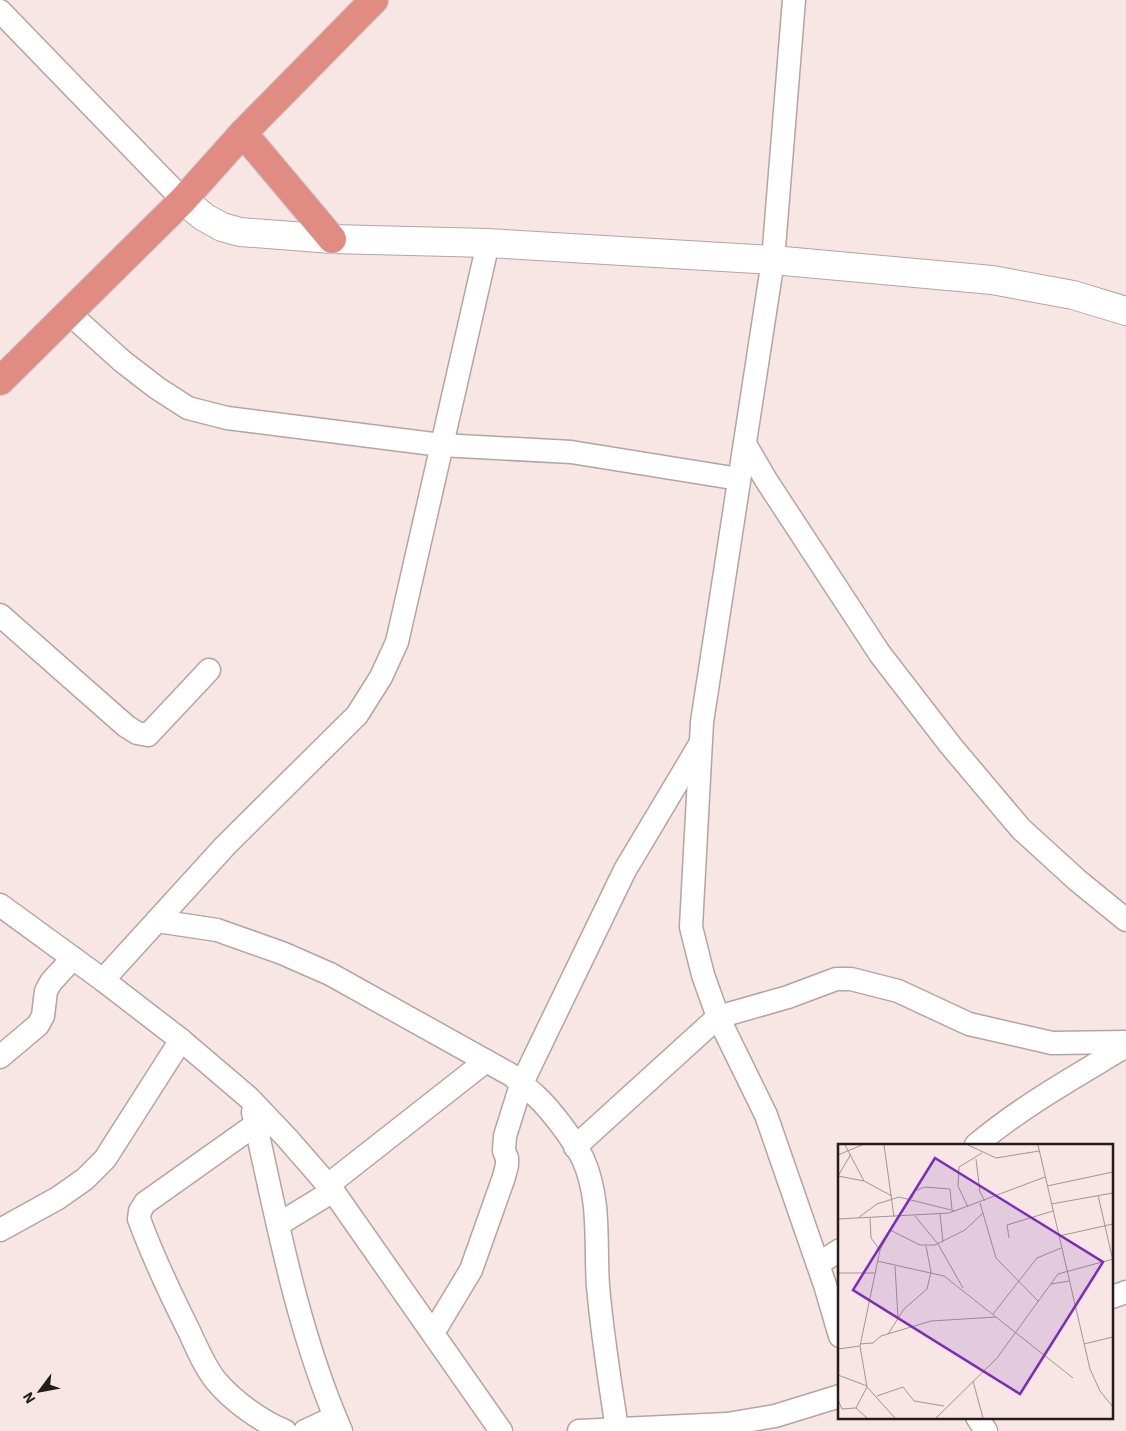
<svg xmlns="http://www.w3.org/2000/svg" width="1126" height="1431" font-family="'IBM Plex Sans',sans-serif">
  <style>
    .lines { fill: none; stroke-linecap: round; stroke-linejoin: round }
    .street-casing { stroke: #b4a4a2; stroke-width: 25 }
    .secondary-casing { stroke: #b4a4a2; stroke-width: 30 }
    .highway-casing { stroke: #cac9c8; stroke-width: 30 }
    .street { stroke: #fff; stroke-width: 22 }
    .secondary { stroke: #fff; stroke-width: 28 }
    .highway { stroke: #e18c82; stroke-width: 28 }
    .inset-road { fill: none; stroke: #a29593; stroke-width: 1 }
    .view { fill: #7b2cbf; fill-opacity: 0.15; stroke: #7b2cbf; stroke-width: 2.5 }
    .inset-edge { fill: none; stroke: #221c1b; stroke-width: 2.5 }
  </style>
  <rect width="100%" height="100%" fill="#f7e6e3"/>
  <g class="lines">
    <g class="street-casing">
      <g id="street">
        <polyline points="794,0 773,260 702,722 691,927 703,975 718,1017 766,1115 825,1285 840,1336"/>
        <polyline points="0,11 183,200"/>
        <polyline points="69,313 122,361 157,388 188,408 227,418 441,445 571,452 739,479"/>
        <polyline points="745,444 766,480 880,654 951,746 1021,829 1077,880 1126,920"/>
        <polyline points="0,615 126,726 137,733 148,735 209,670"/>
        <polyline points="0,905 103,980 181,1040 249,1098 287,1138 333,1191 501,1431"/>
        <path d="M157,921L217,930L282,953L330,974L513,1076C520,1084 528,1088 536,1096C551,1110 574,1140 583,1159C601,1199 595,1244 598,1286C602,1334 610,1382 617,1429"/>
        <polyline points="103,980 225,846 357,715 381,677 397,642 488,243"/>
        <polyline points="0,1057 38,1025 43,1016 46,991 51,982 73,958"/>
        <path d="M253,1112C277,1220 297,1330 341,1431"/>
        <path d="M255,1125L145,1203L140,1211L139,1219C153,1257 171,1295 189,1331C197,1348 205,1368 217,1382C233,1401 262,1422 285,1431"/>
        <path d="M976,1145C1022,1106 1075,1077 1126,1046"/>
        <polyline points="575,1147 718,1017 788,997 836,979 851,979 898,991 969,1024 1052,1043 1126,1042"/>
        <polyline points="328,1185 486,1061"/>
        <polyline points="279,1224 333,1191"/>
        <polyline points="0,1230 58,1198 85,1179 105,1159 181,1040"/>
        <polyline points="818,1264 840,1250"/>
        <polyline points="1112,1297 1126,1292"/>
        <polyline points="433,1333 471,1270 504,1177 507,1165 507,1158 504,1151 505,1136 521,1085 625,870 699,746"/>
        <polyline points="977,1417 986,1431"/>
        <polyline points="305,1431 335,1417"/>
        <polyline points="579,1431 727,1424 775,1416 840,1396"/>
      </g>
    </g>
    <g class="secondary-casing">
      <polyline id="secondary" points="183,200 204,217 222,227 240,232 332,239 488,243 773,260 992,280 1073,295 1126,311"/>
    </g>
    <g class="highway-casing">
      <g id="highway">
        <polyline points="243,133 332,239"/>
        <polyline points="0,381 183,200 243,133 374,0"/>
      </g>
    </g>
    <use href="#street" class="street"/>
    <use href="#secondary" class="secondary"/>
    <use href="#highway" class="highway"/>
  </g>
  <g transform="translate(838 1144)">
    <rect width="275" height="275" fill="#f7e6e3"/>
    <path class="inset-road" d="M7,1L26,37M46,1L56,73M130,1L158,14L201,7M200,1L252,225L262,247L275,263M0,11L24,1M138,15L142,48L147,57M0,32L26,37L54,52M0,32L13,10M209,42L275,28M260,51L275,117M74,54L76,47L87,43L112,45L114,66M142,59L158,114L201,158M213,60L275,49M130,63L120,42L121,23L144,9M102,70L105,98M77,72L100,100L125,144M20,74L39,60L61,53L117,67M32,74L33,94L42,106M0,75L111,69L207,33M52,86L82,101H97L127,86L145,69M221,92L275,80M171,94L169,81L215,67M39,117L106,132L235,234M57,122L60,174M0,129H37M213,140L231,137M155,170L199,114L223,104M50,190L66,165L89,145L93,128L88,102M22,200L35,199L43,192L93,177L158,173M246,200L275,193M0,205L22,202M0,231L29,242M135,237L145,274M39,252L65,243L76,257L106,262M0,256L4,265L18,264L29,274M18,264L29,243M57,274L29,243L22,202L42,106L60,72M98,274L159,214L220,130L275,115"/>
    <path class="view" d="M97,14L265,118L182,250L15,146Z"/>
    <rect width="275" height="275" class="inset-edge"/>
  </g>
  <g transform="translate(40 1391) rotate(238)" stroke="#f7e6e3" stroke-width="4" paint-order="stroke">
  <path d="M0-4L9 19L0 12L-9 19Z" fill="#221c1b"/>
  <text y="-8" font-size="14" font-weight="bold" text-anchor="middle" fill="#221c1b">N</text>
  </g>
</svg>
